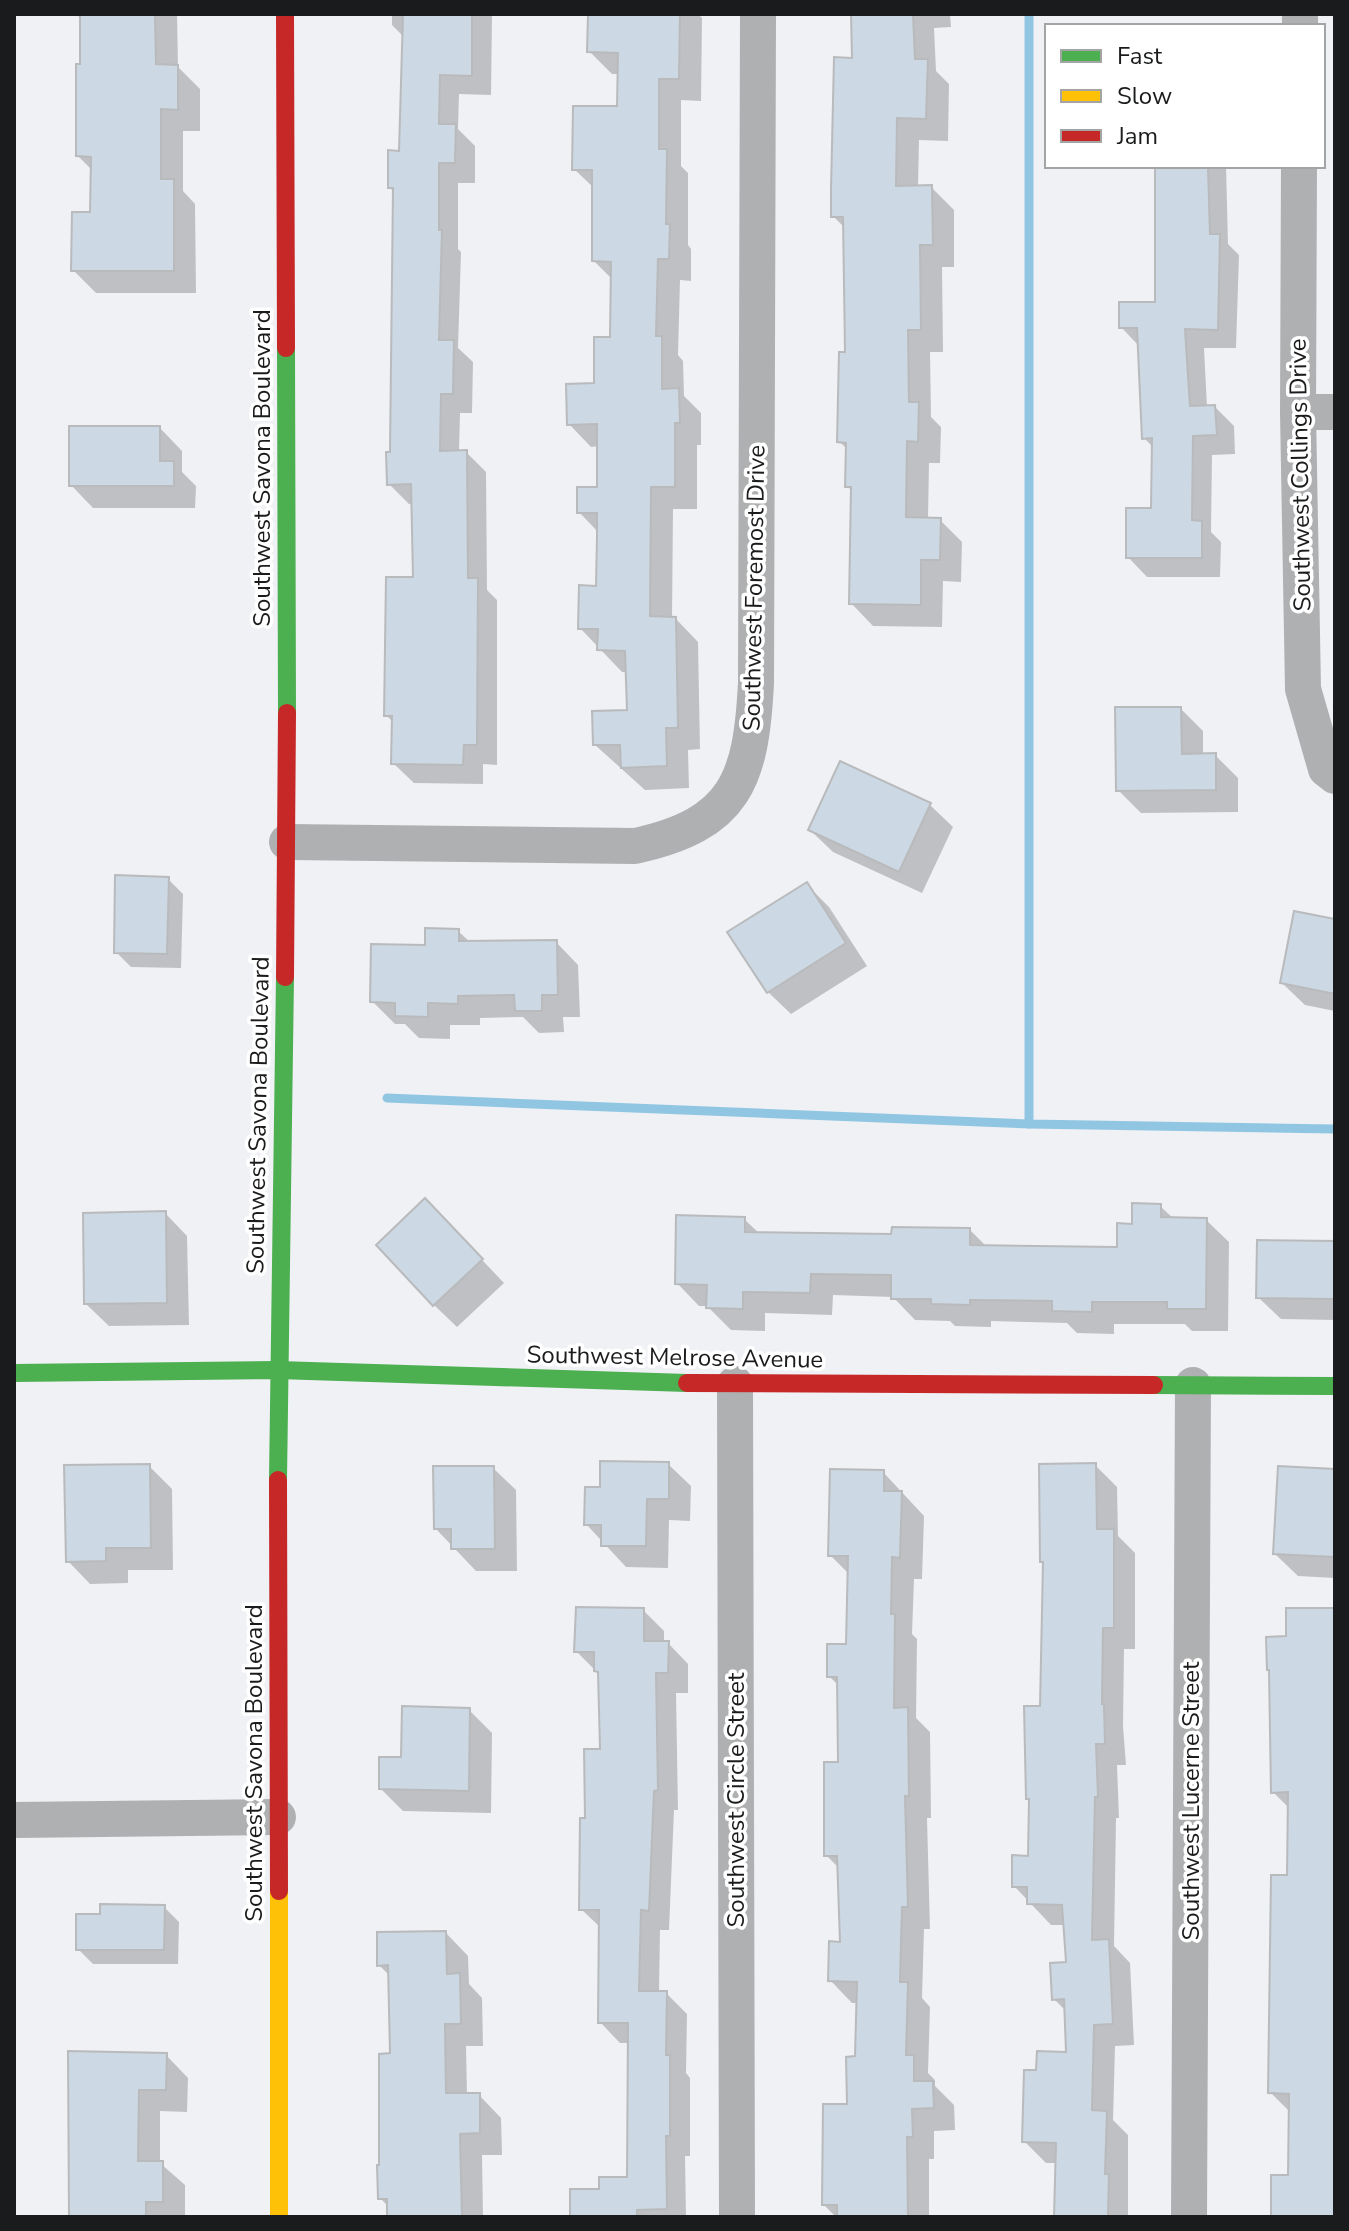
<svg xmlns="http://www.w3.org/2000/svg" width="1349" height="2231" font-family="'Nunito Sans',sans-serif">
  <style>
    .shadow { fill: #0003 }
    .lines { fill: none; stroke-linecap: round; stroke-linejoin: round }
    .stream { stroke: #91c6e3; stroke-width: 9 }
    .building { fill: #ccd8e3; stroke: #b9babc; stroke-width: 2 }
    .street { stroke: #afb0b1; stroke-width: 36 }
    .fast { stroke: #4caf50; stroke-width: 18 }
    .slow { stroke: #ffc107; stroke-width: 18 }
    .jam { stroke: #c62828; stroke-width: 18 }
    .labels { text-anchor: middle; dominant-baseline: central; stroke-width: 7; stroke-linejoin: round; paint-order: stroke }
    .street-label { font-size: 24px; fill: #1a1b1c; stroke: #fff }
  </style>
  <rect width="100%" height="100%" fill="#eff1f4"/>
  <g class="shadow">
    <polygon points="76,14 177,14 178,67 200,89 200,131 183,131 183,191 195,204 196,293 96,293 73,270 92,214 93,171 78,156 83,66 82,20"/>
    <polygon points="392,14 492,15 491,95 459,94 458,129 475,146 475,183 458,183 458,249 461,252 458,348 473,362 472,413 460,413 459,452 466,452 486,472 487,590 497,600 497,765 483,764 483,784 414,783 393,763 394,723 386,715 415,579 413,504 409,504 389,484 392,454 395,193 390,188 401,153 404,37 392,25"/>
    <polygon points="590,14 698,14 702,18 701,101 681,100 681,166 688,173 688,245 691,249 691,281 680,280 678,355 683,361 684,396 701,413 701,445 697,445 697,509 673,509 672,619 676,619 698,642 700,749 688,750 689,788 645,790 594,744 629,712 627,672 622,672 580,628 598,588 599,533 579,512 599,489 599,446 591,447 569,424 596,385 612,339 613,280 594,261 594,188 574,169 619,108 620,74 612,74 589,51"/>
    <polygon points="853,14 950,14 951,27 934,28 936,71 949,84 948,141 919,140 918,187 931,187 954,210 954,267 942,267 943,352 930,352 931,417 941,427 940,463 929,463 928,519 940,520 962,542 961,582 943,581 942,627 873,626 851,603 853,492 847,486 848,450 839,441 847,354 845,228 833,216 854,60"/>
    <polygon points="1156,166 1226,166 1228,244 1239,255 1236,348 1204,348 1207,407 1215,407 1234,426 1235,454 1212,455 1211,532 1221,542 1220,577 1147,577 1128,557 1153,510 1154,448 1144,438 1139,346 1121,327 1157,304"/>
    <polygon points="160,428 182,451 182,472 196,486 195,508 93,508 71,485"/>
    <polygon points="1181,709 1203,731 1203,755 1215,755 1238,778 1238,812 1141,813 1118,790"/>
    <polygon points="930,805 953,827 922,893 833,852 810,830"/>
    <polygon points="168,879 183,894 181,968 131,967 116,952"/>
    <polygon points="806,884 829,907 867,966 791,1014 768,992"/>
    <polygon points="1335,921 1335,1011 1305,1005 1282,983"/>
    <polygon points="458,931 471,943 556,942 578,965 580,1017 563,1017 564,1032 539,1033 523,1017 480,1018 480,1025 450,1025 450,1039 419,1038 405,1024 395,1024 372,1001 426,947"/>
    <polygon points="1160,1206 1174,1219 1206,1220 1229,1242 1228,1331 1192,1331 1185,1324 1114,1324 1114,1334 1077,1333 1067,1323 991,1321 991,1327 955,1326 950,1321 915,1320 893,1297 833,1295 832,1315 765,1313 765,1331 731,1330 707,1306 699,1306 677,1283 744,1219 760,1234 893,1237 970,1230 987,1247 1119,1249 1134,1226"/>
    <polygon points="165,1213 187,1236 189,1325 109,1326 86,1304"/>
    <polygon points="448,1224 504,1283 457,1327 434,1305"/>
    <polygon points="1335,1243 1335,1320 1281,1319 1258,1297"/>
    <polygon points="668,1464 691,1486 690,1521 669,1520 668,1568 626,1567 586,1524 601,1489"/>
    <polygon points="1095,1465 1117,1487 1118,1536 1135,1553 1135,1649 1124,1649 1123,1726 1126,1765 1117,1765 1119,1818 1116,1818 1114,1946 1130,1963 1134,2045 1115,2046 1113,2120 1128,2135 1128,2217 1056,2217 1057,2163 1046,2163 1024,2141 1038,2072 1068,2054 1067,2012 1054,1999 1068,1964 1065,1925 1051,1925 1014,1886 1030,1858 1031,1801 1028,1798 1042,1708 1045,1564 1042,1562"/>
    <polygon points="149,1466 172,1489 173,1570 128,1570 128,1583 90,1584 68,1561"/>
    <polygon points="493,1468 516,1490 517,1571 476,1571 436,1529"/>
    <polygon points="1335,1471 1335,1578 1298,1576 1275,1554"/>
    <polygon points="883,1472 924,1516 922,1579 914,1579 912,1634 917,1639 916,1718 930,1732 931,1818 927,1818 930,1929 924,1929 922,1998 930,2007 928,2073 935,2080 935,2086 954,2105 955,2130 934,2131 934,2159 929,2159 929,2217 836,2217 824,2205 849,2106 857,2058 859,2003 852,2003 830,1980 843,1944 840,1869 826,1855 840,1764 839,1686 829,1676 848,1646 850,1575 830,1555"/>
    <polygon points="643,1610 664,1631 664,1643 668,1643 688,1664 688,1693 676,1693 678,1810 674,1810 669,1930 660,1930 659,1993 666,1993 687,2014 686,2073 690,2078 690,2156 685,2156 686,2217 572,2217 601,2191 629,2179 630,2043 620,2043 600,2022 601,1928 581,1909 587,1820 602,1751 600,1675 576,1651"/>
    <polygon points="1335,1610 1335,2217 1273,2217 1290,2177 1291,2113 1270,2092 1289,1877 1290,1809 1273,1792 1288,1638"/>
    <polygon points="469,1710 492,1733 491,1813 403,1811 381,1789 403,1759"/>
    <polygon points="164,1907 179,1922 178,1964 93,1964 78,1949 102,1916"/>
    <polygon points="446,1933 468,1956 469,1984 482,1998 483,2046 466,2046 467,2095 479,2095 501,2118 502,2155 482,2155 483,2217 389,2217 389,2207 380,2198 392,2055 390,1976 379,1965"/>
    <polygon points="70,2054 166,2055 188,2078 187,2112 160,2111 160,2163 185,2185 185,2217 70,2217"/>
  </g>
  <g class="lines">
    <g class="stream">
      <polyline points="387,1098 1029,1124 1335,1129"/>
      <polyline points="1029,1124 1029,14"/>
    </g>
  </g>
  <g class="building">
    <polygon points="80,14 155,14 156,64 178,65 178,110 161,109 161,179 174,179 174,271 71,271 72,212 90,212 91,157 76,156 76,64 80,64"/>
    <polygon points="403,14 472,14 472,76 440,75 439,124 456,124 455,163 439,163 439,230 442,230 439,340 454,340 453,394 441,394 440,451 467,450 468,578 478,578 477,745 464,745 463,765 391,764 392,716 384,716 386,577 413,577 411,484 387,485 386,452 390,452 393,188 388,188 388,150 399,151"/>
    <polygon points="588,14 680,14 679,79 659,79 659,149 667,149 666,224 670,224 669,259 658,259 656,336 662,336 662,389 679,388 680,423 675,423 675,487 651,487 650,616 676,617 678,728 666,728 667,766 621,768 620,745 593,745 592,711 627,710 625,651 597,650 598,629 578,629 579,585 596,586 597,536 597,513 577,513 577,487 597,487 597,424 567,425 566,384 594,383 594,337 610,337 611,262 592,261 592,170 572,170 573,106 617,106 618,53 587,52"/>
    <polygon points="851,14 913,14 915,59 928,59 926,119 897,118 896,186 932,185 933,245 920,245 921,330 908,330 909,402 919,402 918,442 907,441 906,517 941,518 940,560 921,560 921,605 849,604 851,487 845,487 846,443 837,442 839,352 845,352 843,217 831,217 831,189 834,57 852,58"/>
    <polygon points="1155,166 1208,166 1210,234 1220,234 1218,330 1185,329 1190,406 1215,405 1217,435 1193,436 1192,520 1202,521 1202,558 1126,558 1126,508 1151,508 1152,438 1142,439 1137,328 1119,328 1119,302 1155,302"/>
    <polygon points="69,426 160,426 160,461 174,461 174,486 69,486"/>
    <polygon points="1115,707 1181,707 1182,754 1216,753 1216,790 1116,791"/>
    <polygon points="840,761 931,803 899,872 808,830"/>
    <polygon points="115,875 169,877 167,954 114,953"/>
    <polygon points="807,882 846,943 767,993 727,932"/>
    <polygon points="1294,911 1335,919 1335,994 1280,983"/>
    <polygon points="425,928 459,929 459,941 557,940 558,995 542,995 542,1011 515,1011 514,995 458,996 458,1004 428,1003 428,1017 395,1016 395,1003 370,1002 371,944 425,945"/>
    <polygon points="425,1198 483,1259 433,1306 376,1245"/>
    <polygon points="1132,1203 1161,1204 1161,1217 1207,1218 1206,1309 1167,1309 1167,1302 1092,1302 1092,1312 1052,1311 1052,1301 970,1300 970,1305 931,1304 931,1299 891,1299 891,1275 811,1274 810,1293 743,1292 743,1309 706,1308 707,1285 675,1284 676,1215 745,1217 745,1232 891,1234 892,1227 970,1228 970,1245 1117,1247 1117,1223 1132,1224"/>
    <polygon points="166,1211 167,1303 84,1304 83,1213"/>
    <polygon points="1257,1240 1335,1241 1335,1299 1256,1298"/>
    <polygon points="600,1461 669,1462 669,1499 647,1499 646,1546 601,1546 601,1525 584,1525 585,1487 600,1487"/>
    <polygon points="1096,1463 1097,1529 1114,1529 1114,1628 1103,1628 1102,1704 1104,1704 1105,1744 1096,1744 1098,1797 1095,1797 1092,1940 1109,1939 1113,2024 1094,2025 1092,2110 1107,2111 1105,2174 1109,2174 1108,2217 1054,2217 1056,2143 1022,2142 1024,2070 1036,2070 1037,2051 1066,2052 1064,1999 1052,2000 1050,1963 1066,1962 1062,1905 1027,1904 1027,1887 1012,1887 1012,1855 1028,1856 1029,1799 1026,1799 1024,1706 1040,1706 1043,1562 1040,1562 1039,1464"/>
    <polygon points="150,1464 151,1548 106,1548 106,1561 66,1562 64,1465"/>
    <polygon points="433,1466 494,1466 495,1549 451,1549 451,1529 434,1529"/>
    <polygon points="1278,1466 1335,1469 1335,1557 1273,1554"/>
    <polygon points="830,1469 884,1470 884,1491 902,1491 900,1558 892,1557 891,1614 895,1614 894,1708 908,1707 909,1796 905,1796 908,1907 902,1907 900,1982 908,1982 906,2055 914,2055 914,2081 933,2081 934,2108 912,2109 913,2137 907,2137 908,2217 837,2217 837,2205 822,2205 823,2104 847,2104 846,2057 855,2056 857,1982 828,1981 829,1941 840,1942 837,1856 824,1856 824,1762 838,1762 837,1677 827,1677 827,1644 846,1644 848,1556 828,1556"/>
    <polygon points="576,1607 644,1608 644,1641 669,1641 668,1673 656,1673 658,1790 654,1791 649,1911 641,1910 639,1991 667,1991 666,2055 670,2055 670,2136 666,2136 667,2209 637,2210 637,2217 570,2217 570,2189 599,2189 599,2177 627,2177 628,2023 598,2023 599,1910 579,1910 580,1818 585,1818 584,1749 600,1749 598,1672 594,1671 594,1652 574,1652"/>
    <polygon points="1286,1608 1335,1608 1335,2217 1271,2217 1271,2175 1288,2175 1289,2094 1268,2093 1271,1875 1287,1875 1288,1792 1271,1793 1269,1670 1267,1670 1266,1637 1286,1636"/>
    <polygon points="402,1706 470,1708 469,1791 379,1789 379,1757 401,1757"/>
    <polygon points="100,1904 165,1905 164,1950 76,1950 76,1914 100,1914"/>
    <polygon points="446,1931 447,1974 460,1973 461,2024 445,2024 446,2093 480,2093 480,2133 460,2134 462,2217 387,2217 387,2199 378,2199 377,2165 379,2165 379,2054 390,2053 388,1965 377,1966 377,1932"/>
    <polygon points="68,2051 167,2053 166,2090 139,2090 138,2161 163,2161 163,2202 146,2202 146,2217 69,2217"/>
  </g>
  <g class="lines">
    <g class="street">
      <polyline points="1300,26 1300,14"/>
      <polyline points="1299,166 1298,412 1303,689 1326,769 1335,776"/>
      <polyline points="1298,412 1335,412"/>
      <path d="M287,842L635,846C736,824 751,780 756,683L758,14"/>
      <polyline points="735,1384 737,2217"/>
      <polyline points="14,1820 278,1817"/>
      <polyline points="1189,2217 1193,1385"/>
    </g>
    <g class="fast">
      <polyline points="286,348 287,713"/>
      <polyline points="14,1373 278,1370 687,1383"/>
      <polyline points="1154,1385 1335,1386"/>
      <polyline points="278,1480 285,977"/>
    </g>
    <polyline class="slow" points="279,1891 279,2217"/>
    <g class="jam">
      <polyline points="285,14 286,348"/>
      <polyline points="285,977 287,713"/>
      <polyline points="687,1383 1154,1385"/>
      <polyline points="278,1480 279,1891"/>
    </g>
  </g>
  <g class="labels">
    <g class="street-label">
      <text transform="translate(262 468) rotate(-90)">Southwest Savona Boulevard</text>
      <text transform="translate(1300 475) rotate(-91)">Southwest Collings Drive</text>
      <text transform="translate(754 588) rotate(-89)">Southwest Foremost Drive</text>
      <text transform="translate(258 1115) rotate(-89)">Southwest Savona Boulevard</text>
      <text transform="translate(675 1357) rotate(1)">Southwest Melrose Avenue</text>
      <text transform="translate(254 1763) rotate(-90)">Southwest Savona Boulevard</text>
      <text transform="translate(736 1800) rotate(-90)">Southwest Circle Street</text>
      <text transform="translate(1191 1801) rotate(-90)">Southwest Lucerne Street</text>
    </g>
  </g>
  <rect width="1349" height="2231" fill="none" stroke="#1a1b1c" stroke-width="32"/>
  <rect x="1045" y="24" width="280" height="144" fill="#ffffff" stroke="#a3a4a4" stroke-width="2"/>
  <rect x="1061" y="50" width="40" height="12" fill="#4caf50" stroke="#a3a4a4" stroke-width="2"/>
  <text x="1117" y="64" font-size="24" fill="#1a1b1c">Fast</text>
  <rect x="1061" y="90" width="40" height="12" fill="#ffc107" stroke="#a3a4a4" stroke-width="2"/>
  <text x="1117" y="104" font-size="24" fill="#1a1b1c">Slow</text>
  <rect x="1061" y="130" width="40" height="12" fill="#c62828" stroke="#a3a4a4" stroke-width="2"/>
  <text x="1117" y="144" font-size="24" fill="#1a1b1c">Jam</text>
</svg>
